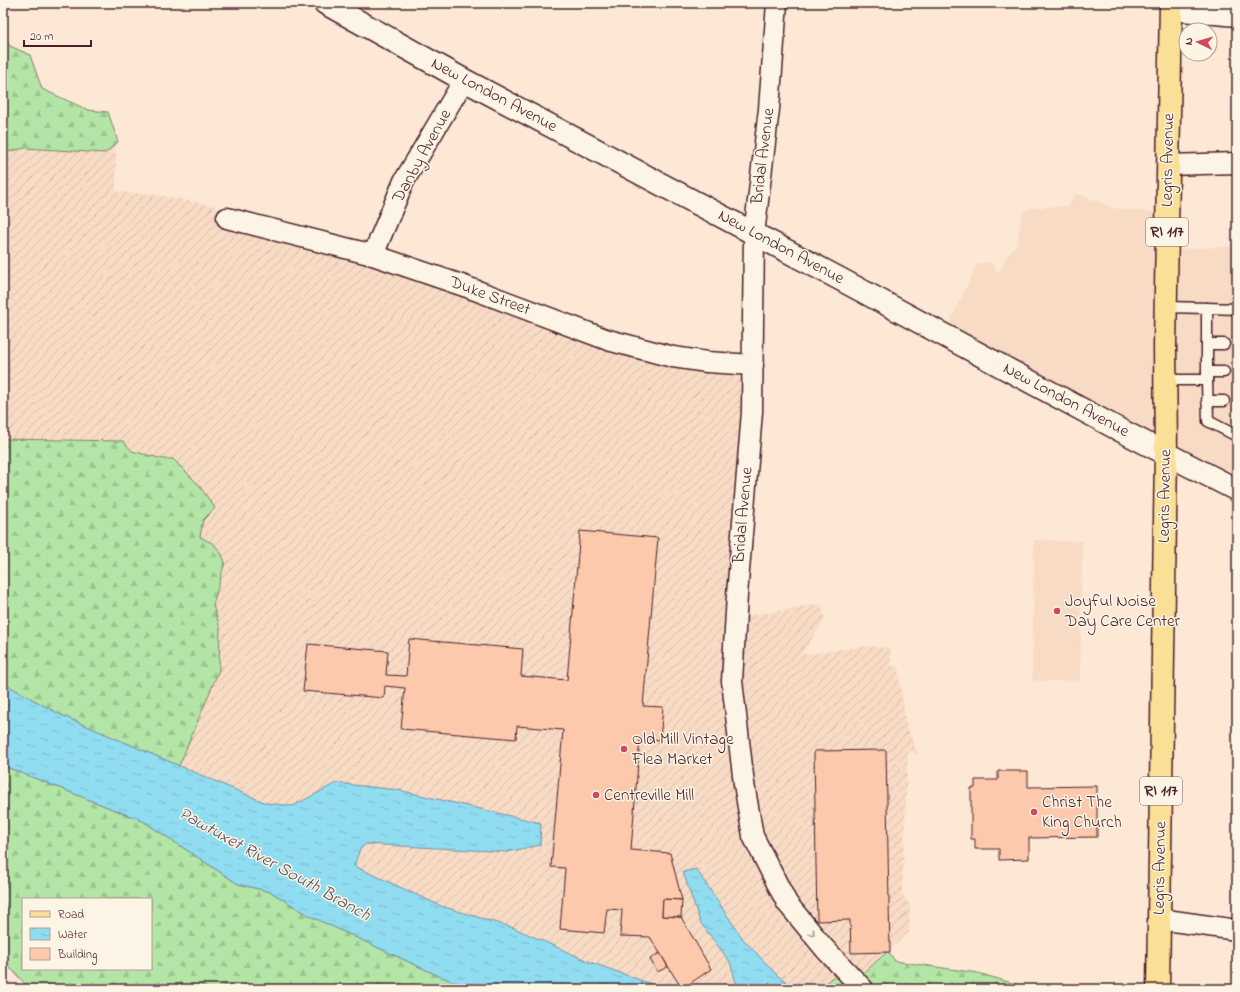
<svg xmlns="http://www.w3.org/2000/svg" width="1240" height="992" font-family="'Indie Flower',sans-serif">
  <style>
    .built { fill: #f8dbc5 }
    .industrial { fill: url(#industrial-furrows) }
    .forest { fill: url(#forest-firs); stroke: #7e8268; fill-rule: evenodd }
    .water { fill: url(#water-ripples); stroke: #7490a1 }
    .building { fill: #fcc9ac; stroke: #4a1f2b }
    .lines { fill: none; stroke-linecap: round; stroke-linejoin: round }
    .service-casing { stroke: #4a1f2b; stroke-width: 13 }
    .minor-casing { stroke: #4a1f2b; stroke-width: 23 }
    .secondary-casing { stroke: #4a1f2b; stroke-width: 25 }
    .primary-casing { stroke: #4a1f2b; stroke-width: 25 }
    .service { stroke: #fcf5e5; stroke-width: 10 }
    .minor { stroke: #fcf5e5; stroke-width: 20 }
    .secondary { stroke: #fcf5e5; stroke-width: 22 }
    .primary { stroke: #fadf96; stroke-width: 22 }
    .oneway { stroke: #a38a88 }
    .poi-dot { fill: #d1495b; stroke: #fcf5e5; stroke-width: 1.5 }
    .labels { text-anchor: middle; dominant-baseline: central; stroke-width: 3; stroke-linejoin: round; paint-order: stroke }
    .shield { fill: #fcf5e5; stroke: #7f5f63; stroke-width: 1 }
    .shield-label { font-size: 16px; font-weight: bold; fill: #4a1f2b }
    .street-label { font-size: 17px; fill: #4a1f2b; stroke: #fcf5e5 }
    .poi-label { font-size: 17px; fill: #4a1f2b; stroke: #fcf5e5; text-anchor: start }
    .water-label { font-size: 18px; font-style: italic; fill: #5c4e5c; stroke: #fcf5e5 }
  </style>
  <defs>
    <pattern id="industrial-furrows" width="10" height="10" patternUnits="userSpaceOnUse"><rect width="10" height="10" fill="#f8dbc5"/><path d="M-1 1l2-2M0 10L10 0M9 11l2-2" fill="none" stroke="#d6bca9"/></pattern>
    <pattern id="forest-firs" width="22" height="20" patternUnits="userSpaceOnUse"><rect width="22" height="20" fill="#b2e5a6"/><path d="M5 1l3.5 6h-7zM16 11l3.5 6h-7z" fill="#9bc48f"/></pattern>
    <pattern id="water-ripples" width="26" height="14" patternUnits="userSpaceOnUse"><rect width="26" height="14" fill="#90dcf0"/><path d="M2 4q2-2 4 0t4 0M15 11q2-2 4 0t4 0" fill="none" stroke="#7ebcce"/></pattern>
  </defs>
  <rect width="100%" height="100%" fill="#fce8d4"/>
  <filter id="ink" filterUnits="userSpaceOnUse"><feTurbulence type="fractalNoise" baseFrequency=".025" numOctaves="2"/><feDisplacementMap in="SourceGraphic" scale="8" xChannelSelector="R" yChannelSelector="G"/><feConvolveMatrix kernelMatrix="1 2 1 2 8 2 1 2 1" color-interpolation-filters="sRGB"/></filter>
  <g filter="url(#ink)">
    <g class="built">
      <polygon points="1076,193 1114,208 1165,214 1172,250 1232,246 1237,252 1237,490 944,334 977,264 990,262 998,274 1007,256 1017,244 1022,213 1031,208 1068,206"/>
      <polygon points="1034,540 1082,541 1080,681 1032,681"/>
    </g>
    <polygon class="industrial" points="113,147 116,152 116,192 152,194 214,206 228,219 610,341 758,365 741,617 821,604 825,619 801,655 868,646 890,648 891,666 898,667 906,725 918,754 908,750 902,894 910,905 909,932 858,978 858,980 833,977 817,989 796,989 778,976 743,939 696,869 700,922 730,962 738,989 665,989 590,962 514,928 441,906 353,866 360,849 365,844 507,852 540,845 336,783 293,806 266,803 179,766 219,670 220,628 213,605 225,562 214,544 200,537 203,520 215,508 173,460 163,459 132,450 123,441 3,439 3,153 25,148 105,153"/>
    <g class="forest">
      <polygon points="3,37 10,46 30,55 42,89 88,110 108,112 118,142 105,153 25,148 3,153"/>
      <polygon points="3,439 123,441 132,451 163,459 173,459 198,484 215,508 203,520 200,537 214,544 221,553 225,562 213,605 220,628 219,670 179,766 61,715 3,683"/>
      <path d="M3,764L9,768L143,821L238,884L271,892L310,916L439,976L473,989H30L11,969L3,965ZM23,899H151V969H23Z"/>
      <polygon points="888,951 895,961 978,973 1032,989 817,989 833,977 858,979 858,978"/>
    </g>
    <g class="water">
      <polygon points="3,683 61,715 266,803 293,806 336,783 398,790 541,823 540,845 507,852 366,844 360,849 354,866 441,906 514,928 590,962 665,989 473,989 439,976 310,916 271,892 238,884 143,821 9,768 3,764"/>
      <polygon points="696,869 743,939 778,976 797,989 738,989 730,962 700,922 683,872"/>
    </g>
    <g class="building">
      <polygon points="580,531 658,538 643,706 663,707 660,740 640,738 631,850 670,853 682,900 663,899 662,916 681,917 711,969 682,989 650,937 620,936 622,910 607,909 604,933 560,929 565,868 551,867 563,730 517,726 516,739 401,729 405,688 385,686 384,698 303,691 308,644 388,651 386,675 406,676 409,639 523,649 521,676 567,680"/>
      <polygon points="886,750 890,952 851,953 850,920 817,921 814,751"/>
      <polygon points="998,771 1028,771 1028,787 1097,786 1097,837 1029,838 1029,859 999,860 999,849 975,849 975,839 971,839 971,788 975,788 975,780 998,780"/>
      <polygon points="663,899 682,900 681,917 662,916"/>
      <polygon points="660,953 668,967 657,972 650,959"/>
    </g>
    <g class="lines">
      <g class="service-casing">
        <g id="service">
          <polyline points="1166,307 1207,308 1207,380"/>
          <polyline points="1207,308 1237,309"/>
          <polyline points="1207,344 1224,344"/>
          <polyline points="1207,372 1224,372"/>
          <polyline points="1166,380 1207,380 1208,421 1237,436"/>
          <polyline points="1207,401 1224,401"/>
        </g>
      </g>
      <g class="minor-casing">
        <g id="minor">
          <polyline points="777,3 769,109 754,234 752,412 737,595 732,681 744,784 753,836 787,903 825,949 863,989"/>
          <polyline points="1171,10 1237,16"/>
          <polyline points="1168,165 1237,163"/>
          <polyline points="227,218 373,255 467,287 608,340 673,357 707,362 753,365"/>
          <polyline points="373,255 404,181 464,80"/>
          <polyline points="1159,919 1237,930"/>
        </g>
      </g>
      <g class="secondary-casing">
        <polyline id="secondary" points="325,3 464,80 840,279 1120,430 1237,490"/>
      </g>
      <g class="primary-casing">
        <polyline id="primary" points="1158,989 1166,453 1165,346 1171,3"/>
      </g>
      <use href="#service" class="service"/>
      <use href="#minor" class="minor"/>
      <use href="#secondary" class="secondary"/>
      <use href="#primary" class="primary"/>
    </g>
    <defs><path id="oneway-chevron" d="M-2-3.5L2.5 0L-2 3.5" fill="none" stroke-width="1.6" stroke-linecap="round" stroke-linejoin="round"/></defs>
    <use class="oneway" href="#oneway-chevron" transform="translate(812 933) rotate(50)"/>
  </g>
  <g class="poi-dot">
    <circle cx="1057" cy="611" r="4"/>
    <circle cx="624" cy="749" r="4"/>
    <circle cx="596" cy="795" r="4"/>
    <circle cx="1034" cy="812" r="4"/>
  </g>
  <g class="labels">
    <g class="shield">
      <rect x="1146" y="218" width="42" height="28" rx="3"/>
      <rect x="1140" y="777" width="42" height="28" rx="3"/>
    </g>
    <g class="shield-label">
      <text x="1167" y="232">RI 117</text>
      <text x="1161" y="791">RI 117</text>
    </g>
    <g class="street-label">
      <text transform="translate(494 95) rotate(28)">New London Avenue</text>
      <text transform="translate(422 156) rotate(-61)">Danby Avenue</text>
      <text transform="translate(763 156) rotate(-83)">Bridal Avenue</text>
      <text transform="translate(1168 160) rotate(-89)">Legris Avenue</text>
      <text transform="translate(781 247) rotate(28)">New London Avenue</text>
      <text transform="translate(490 296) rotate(20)">Duke Street</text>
      <text transform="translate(1066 400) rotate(28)">New London Avenue</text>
      <text transform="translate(1165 496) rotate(-89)">Legris Avenue</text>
      <text transform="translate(743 515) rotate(-85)">Bridal Avenue</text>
      <text transform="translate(1160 868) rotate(-89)">Legris Avenue</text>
    </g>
    <g class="poi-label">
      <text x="1065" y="601">Joyful Noise<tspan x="1065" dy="20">Day Care Center</tspan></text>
      <text x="632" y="739">Old Mill Vintage<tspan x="632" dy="20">Flea Market</tspan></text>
      <text x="604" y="795">Centreville Mill</text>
      <text x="1042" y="802">Christ The<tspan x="1042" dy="20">King Church</tspan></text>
    </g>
    <g class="water-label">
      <text transform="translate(274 865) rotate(29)">Pawtuxet River South Branch</text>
    </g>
  </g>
  <rect width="1240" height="992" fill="none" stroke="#fcf5e5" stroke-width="16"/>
  <rect x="8" y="8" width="1224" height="976" fill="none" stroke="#4a1f2b" stroke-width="1.5" filter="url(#ink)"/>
  <rect x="22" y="898" width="130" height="72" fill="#fcf5e5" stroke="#b59f9b"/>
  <rect x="30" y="911" width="20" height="6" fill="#fadf96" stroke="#b59f9b"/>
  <text x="58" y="918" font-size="12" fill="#4a1f2b">Road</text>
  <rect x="30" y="928" width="20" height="12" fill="url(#water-ripples)" stroke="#b59f9b"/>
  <text x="58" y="938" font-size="12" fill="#4a1f2b">Water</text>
  <rect x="30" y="948" width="20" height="12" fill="#fcc9ac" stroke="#b59f9b"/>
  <text x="58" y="958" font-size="12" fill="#4a1f2b">Building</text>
  <g transform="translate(1198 42) rotate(275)"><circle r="19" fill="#fcf5e5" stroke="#b59f9b"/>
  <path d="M0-3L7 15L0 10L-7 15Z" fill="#d1495b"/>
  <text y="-6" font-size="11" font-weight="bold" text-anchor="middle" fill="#4a1f2b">N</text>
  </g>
  <path d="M24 40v6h67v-6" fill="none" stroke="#4a1f2b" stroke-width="2"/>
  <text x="30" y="40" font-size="12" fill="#4a1f2b" stroke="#fcf5e5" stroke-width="3" paint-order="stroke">20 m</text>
</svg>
